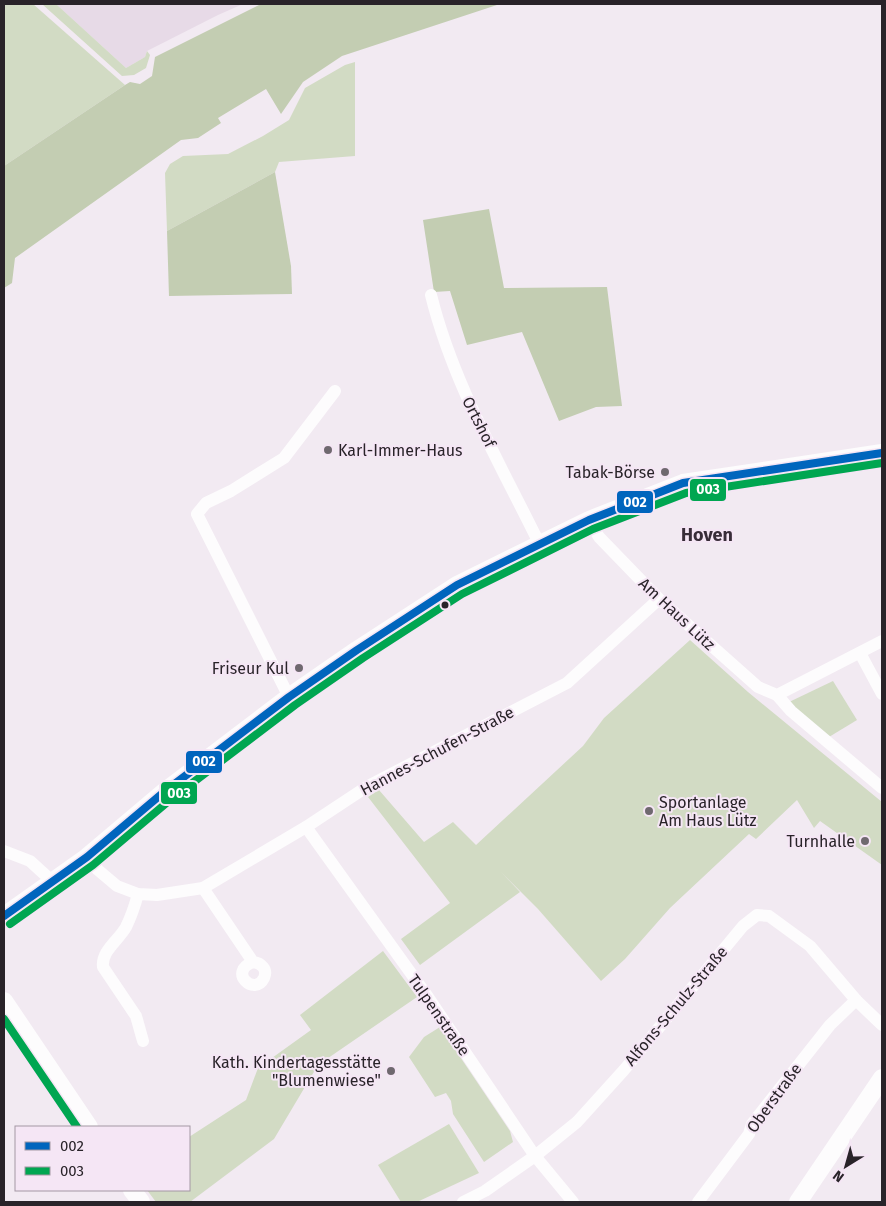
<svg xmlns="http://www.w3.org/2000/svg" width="886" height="1206" font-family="'Fira Sans',sans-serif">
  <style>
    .industrial { fill: #e7dae7 }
    .green { fill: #d2dbc4 }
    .forest { fill: #c3cdb2 }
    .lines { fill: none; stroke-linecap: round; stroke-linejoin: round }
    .street { stroke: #fdfcfd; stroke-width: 12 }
    .secondary { stroke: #fdfcfd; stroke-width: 18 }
    .bus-1-casing { stroke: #f5e6f5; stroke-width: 11 }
    .bus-2-casing { stroke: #f5e6f5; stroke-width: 11 }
    .bus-1 { stroke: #0065bd; stroke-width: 8 }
    .bus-2 { stroke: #00a651; stroke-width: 8 }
    .poi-dot { fill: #6f696f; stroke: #f5e6f5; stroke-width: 2 }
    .bus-dot { fill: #292329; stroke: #f5e6f5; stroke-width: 2 }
    .labels { text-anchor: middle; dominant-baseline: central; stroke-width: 4; stroke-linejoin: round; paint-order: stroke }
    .street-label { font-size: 16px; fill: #292329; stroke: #f5e6f5 }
    .poi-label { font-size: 16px; fill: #292329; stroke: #f5e6f5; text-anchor: end }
    .neighbourhood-label { font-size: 18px; font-weight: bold; fill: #382c38; stroke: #f5e6f5 }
    .line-badge { stroke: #f5e6f5; stroke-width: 2 }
    .badge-label { font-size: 14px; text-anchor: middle; font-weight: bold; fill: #fff }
  </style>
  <rect width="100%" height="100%" fill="#f2eaf2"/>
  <polygon class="industrial" points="56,4 243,4 218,15 147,51 145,57 126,68"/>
  <g class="green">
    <polygon points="4,4 33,4 125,85 4,166"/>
    <polygon points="42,4 56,4 126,68 145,57 147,51 150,55 146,68 134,75 122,76"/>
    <polygon points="355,62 355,156 279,162 275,172 167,231 165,173 170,164 183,156 228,154 263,136 289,120 305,88 345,65"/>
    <polygon points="690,640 748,692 882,802 882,865 820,821 814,828 797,800 756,839 749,834 670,908 625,959 601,981 538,909 501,872 520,892 420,965 401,939 450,903 368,797 379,790 424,842 453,822 476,845 583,746 604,718"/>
    <polygon points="833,681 857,720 829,737 787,703"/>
    <polygon points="383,951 417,997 318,1065 274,1139 190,1202 156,1202 147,1190 189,1190 189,1137 246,1100 258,1068 311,1030 300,1015"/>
    <polygon points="440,1027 510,1131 513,1142 484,1162 453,1114 451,1101 446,1093 435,1097 409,1057 424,1037"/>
    <polygon points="449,1124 479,1173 417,1202 401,1202 378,1165"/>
  </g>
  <g class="forest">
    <polygon points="261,4 500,4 342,56 303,82 281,114 266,89 218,118 221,123 198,138 181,140 15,258 12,283 4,288 4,166 125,85 130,82 140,84 152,76 155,57"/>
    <polygon points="275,172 291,266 292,294 169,296 167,231"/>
    <polygon points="489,209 504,288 607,287 622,406 596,407 559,421 522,332 467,345 450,291 434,292 423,220"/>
  </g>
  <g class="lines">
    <g class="street">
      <path d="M431,295C453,384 500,463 540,545"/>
      <polyline points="589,520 599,537 659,599 758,687 777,695 882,641"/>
      <polyline points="860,653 882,694"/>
      <polyline points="777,695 791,711 882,788"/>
      <polyline points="289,697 197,514 206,503 231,491 284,458 335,391"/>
      <polyline points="306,827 428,997 535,1156 573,1202"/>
      <polyline points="4,851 30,861 53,882"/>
      <polyline points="87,857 98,870 117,886 138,894 157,895 203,888 306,827 368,786 567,683 659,599"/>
      <path d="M203,888L253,962C261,963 268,969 264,978C255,997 227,972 253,962"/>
      <path d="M138,894C135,905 131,917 126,927C119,940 101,951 103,967L136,1016L143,1041"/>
      <polyline points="463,1202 485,1191 535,1156 577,1122 624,1070 743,926 757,915 769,916 810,946 856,1000 882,1025"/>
      <polyline points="698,1202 749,1134 752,1124 830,1025 856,1000"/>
    </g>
    <g class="secondary">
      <polyline points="4,916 87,857 164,792 289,697 357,650 457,585 589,520 683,483 882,453"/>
      <polyline points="4,1001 89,1127"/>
      <polyline points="132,1190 141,1202"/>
      <polyline points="798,1202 882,1078"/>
    </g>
    <g class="bus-1-casing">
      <polyline id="bus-1" points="4,916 87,857 164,792 289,697 357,650 457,585 589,520 683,483 882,453"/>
    </g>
    <g class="bus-2-casing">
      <g id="bus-2">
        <polyline points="10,924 93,865 170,800 295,705 363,658 462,594 593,529 686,493 882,463"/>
        <polyline points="4,1019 77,1127"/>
      </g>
    </g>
    <use href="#bus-1" class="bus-1"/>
    <use href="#bus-2" class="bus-2"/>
  </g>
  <g class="poi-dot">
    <circle cx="328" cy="450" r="5"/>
    <circle cx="665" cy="472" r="5"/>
    <circle cx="299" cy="668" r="5"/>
    <circle cx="649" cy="811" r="5"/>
    <circle cx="865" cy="841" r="5"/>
    <circle cx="391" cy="1071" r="5"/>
  </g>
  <circle class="bus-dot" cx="445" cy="605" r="4.5"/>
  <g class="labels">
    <g class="street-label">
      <text transform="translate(479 422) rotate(63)">Ortshof</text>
      <text transform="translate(677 614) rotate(43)">Am Haus Lütz</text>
      <text transform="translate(437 751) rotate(-28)">Hannes-Schufen-Straße</text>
      <text transform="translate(676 1006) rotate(-50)">Alfons-Schulz-Straße</text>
      <text transform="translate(439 1015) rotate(55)">Tulpenstraße</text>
      <text transform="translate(774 1098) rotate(-54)">Oberstraße</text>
    </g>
    <g class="poi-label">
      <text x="338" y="450" text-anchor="start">Karl-Immer-Haus</text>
      <text x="655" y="472">Tabak-Börse</text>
      <text x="289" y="668">Friseur Kul</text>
      <text x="659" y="802" text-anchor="start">Sportanlage<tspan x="659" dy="18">Am Haus Lütz</tspan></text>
      <text x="855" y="841">Turnhalle</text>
      <text x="381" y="1062">Kath. Kindertagesstätte<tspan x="381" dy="18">"Blumenwiese"</tspan></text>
    </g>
    <g class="neighbourhood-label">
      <text x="707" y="535">Hoven</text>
    </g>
  </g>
  <g class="line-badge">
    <rect x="689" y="478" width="38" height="24" rx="5" fill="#00a651"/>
    <rect x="616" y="490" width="38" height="24" rx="5" fill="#0065bd"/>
    <rect x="185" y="750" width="38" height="24" rx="5" fill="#0065bd"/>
    <rect x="160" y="781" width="38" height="24" rx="5" fill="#00a651"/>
  </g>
  <g class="badge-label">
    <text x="708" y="494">003</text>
    <text x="635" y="507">002</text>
    <text x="204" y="766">002</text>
    <text x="179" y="798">003</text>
  </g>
  <rect width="886" height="1206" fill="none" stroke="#292329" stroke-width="10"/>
  <rect x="15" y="1126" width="175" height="65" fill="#f5e6f5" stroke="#a398a3"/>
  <rect x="25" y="1142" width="25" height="8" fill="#0065bd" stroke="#a398a3"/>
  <text x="60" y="1151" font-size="15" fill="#292329">002</text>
  <rect x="25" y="1167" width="25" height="8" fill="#00a651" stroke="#a398a3"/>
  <text x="60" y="1176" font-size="15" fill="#292329">003</text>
  <g transform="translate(846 1166) rotate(217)" stroke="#f5e6f5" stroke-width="4" paint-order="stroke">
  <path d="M0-4L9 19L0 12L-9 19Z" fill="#292329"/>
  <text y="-8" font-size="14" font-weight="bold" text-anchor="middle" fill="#292329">N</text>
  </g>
</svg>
